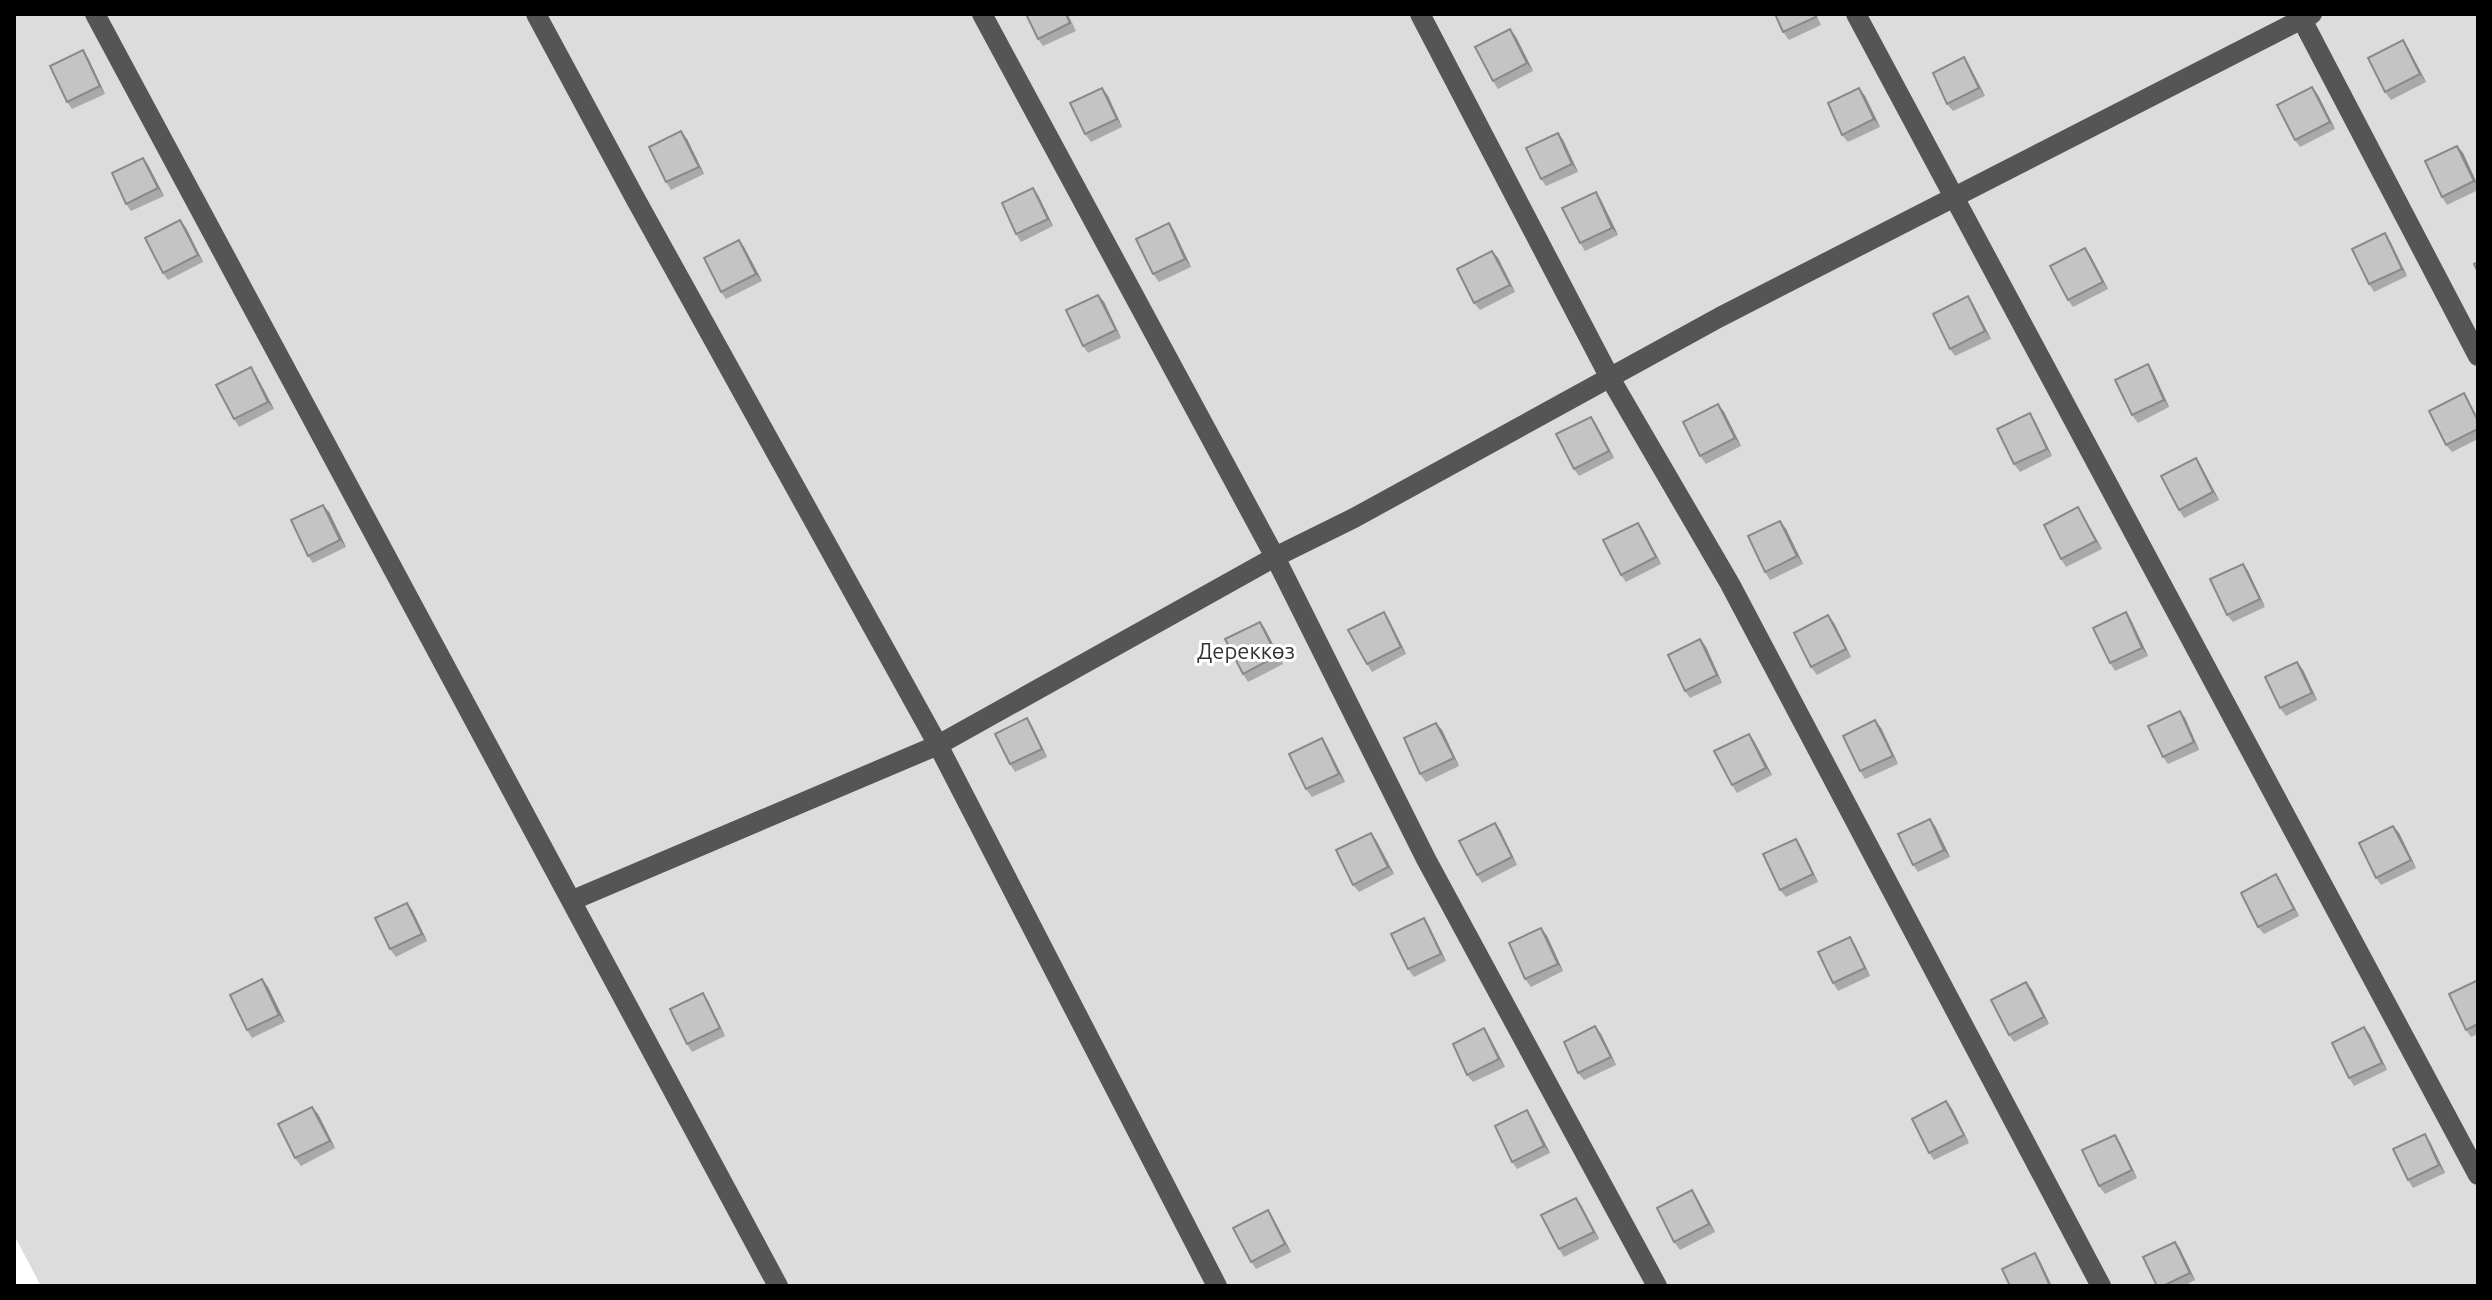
<svg xmlns="http://www.w3.org/2000/svg" width="2492" height="1300" font-family="Ubuntu,sans-serif">
  <style>
    .green { fill: #dcdcdc }
    .lines { fill: none; stroke-linecap: round; stroke-linejoin: round }
    .minor { stroke: #555; stroke-width: 20 }
    .wall { fill: #a9a9a9 }
    .shaded-wall { fill: #898989 }
    .building { fill: #c4c4c4; stroke: #898989; stroke-width: 2 }
    .labels { text-anchor: middle; dominant-baseline: central; stroke-width: 6; stroke-linejoin: round; paint-order: stroke }
    .park-label { font-size: 22px; fill: #333; stroke: #fff }
  </style>
  <rect width="100%" height="100%" fill="#fff"/>
  <polygon class="green" points="14,14 2478,14 2478,1286 41,1286 14,1235"/>
  <g class="lines">
    <g class="minor">
      <polyline points="95,14 778,1286"/>
      <polyline points="536,14 635,198 938,745 1275,557 1354,518 1720,317 2312,14"/>
      <polyline points="982,14 1275,557 1426,859 1657,1286"/>
      <polyline points="1420,14 1610,378 1730,584 2101,1286"/>
      <polyline points="1856,14 2478,1175"/>
      <polyline points="2299,14 2478,356"/>
      <polyline points="573,900 938,745 1217,1286"/>
    </g>
  </g>
  <g class="wall">
    <polygon points="1068,14 1076,31 1043,46 1038,39"/>
    <polygon points="1775,14 1816,14 1821,25 1789,40 1783,32"/>
    <polygon points="1510,29 1516,37 1533,71 1498,89 1493,81"/>
    <polygon points="2408,48 2426,82 2391,100 2385,92"/>
    <polygon points="1964,57 1969,65 1985,96 1953,111 1947,104"/>
    <polygon points="88,58 105,94 72,109 67,102"/>
    <polygon points="2312,87 2318,95 2335,129 2300,147 2295,140"/>
    <polygon points="1102,88 1108,96 1122,127 1091,142 1085,134"/>
    <polygon points="1865,96 1880,127 1848,142 1842,135"/>
    <polygon points="1558,133 1563,140 1578,172 1546,186 1541,179"/>
    <polygon points="687,139 704,174 671,190 666,182"/>
    <polygon points="2457,146 2463,153 2478,185 2478,190 2447,205 2442,197"/>
    <polygon points="143,158 148,165 164,196 131,211 126,204"/>
    <polygon points="1596,192 1601,200 1618,235 1585,251 1580,243"/>
    <polygon points="1038,195 1053,226 1021,242 1016,234"/>
    <polygon points="180,220 186,228 203,262 168,280 163,273"/>
    <polygon points="1169,223 1174,231 1191,267 1159,282 1153,274"/>
    <polygon points="2385,233 2390,241 2407,276 2374,292 2369,284"/>
    <polygon points="744,247 762,281 726,299 721,292"/>
    <polygon points="1492,251 1498,258 1515,292 1480,310 1474,303"/>
    <polygon points="2090,255 2108,289 2073,307 2068,300"/>
    <polygon points="1098,295 1104,302 1121,338 1088,353 1083,346"/>
    <polygon points="1968,296 1973,304 1991,339 1955,356 1950,349"/>
    <polygon points="2148,364 2153,372 2169,407 2138,423 2132,415"/>
    <polygon points="251,367 256,375 274,409 239,427 234,419"/>
    <polygon points="2464,393 2478,418 2478,439 2452,452 2446,445"/>
    <polygon points="1718,404 1724,412 1741,446 1706,464 1700,456"/>
    <polygon points="2030,413 2035,421 2052,456 2020,472 2014,464"/>
    <polygon points="1596,424 1614,458 1579,476 1574,469"/>
    <polygon points="2196,458 2201,466 2219,500 2184,518 2179,510"/>
    <polygon points="2078,507 2102,549 2066,567 2061,559"/>
    <polygon points="329,512 346,547 313,563 308,556"/>
    <polygon points="1780,521 1786,529 1803,564 1770,580 1765,572"/>
    <polygon points="1643,530 1661,564 1626,582 1621,575"/>
    <polygon points="2243,564 2248,571 2265,607 2233,622 2227,615"/>
    <polygon points="1384,612 1389,620 1406,654 1372,672 1367,664"/>
    <polygon points="2126,612 2131,620 2148,656 2115,671 2110,663"/>
    <polygon points="1828,615 1834,623 1851,657 1817,675 1811,667"/>
    <polygon points="1260,622 1265,629 1283,664 1248,682 1243,674"/>
    <polygon points="1700,639 1706,647 1722,683 1690,698 1685,691"/>
    <polygon points="2303,670 2317,700 2286,716 2280,708"/>
    <polygon points="2180,711 2185,718 2199,750 2168,764 2163,757"/>
    <polygon points="1032,726 1047,757 1015,772 1010,764"/>
    <polygon points="1881,728 1898,764 1865,779 1860,771"/>
    <polygon points="1442,730 1459,766 1426,782 1420,774"/>
    <polygon points="1749,734 1754,741 1772,775 1737,793 1732,785"/>
    <polygon points="1322,738 1327,746 1345,782 1312,797 1306,789"/>
    <polygon points="1495,823 1500,830 1517,865 1482,883 1477,875"/>
    <polygon points="1935,826 1950,857 1918,872 1913,865"/>
    <polygon points="2393,826 2399,833 2416,868 2381,885 2376,878"/>
    <polygon points="1796,839 1801,847 1818,882 1786,897 1780,890"/>
    <polygon points="1376,840 1394,874 1359,892 1353,885"/>
    <polygon points="2276,874 2281,882 2299,916 2264,934 2258,927"/>
    <polygon points="412,910 427,941 396,957 390,949"/>
    <polygon points="1429,926 1446,961 1414,977 1408,969"/>
    <polygon points="1541,928 1547,936 1563,971 1531,987 1525,979"/>
    <polygon points="1850,937 1855,945 1870,976 1838,991 1833,983"/>
    <polygon points="262,979 268,987 285,1022 252,1038 247,1030"/>
    <polygon points="2478,980 2478,1034 2471,1037 2466,1030"/>
    <polygon points="2026,982 2032,990 2049,1024 2014,1042 2009,1035"/>
    <polygon points="708,1001 725,1036 692,1052 687,1044"/>
    <polygon points="1595,1026 1601,1034 1616,1065 1584,1080 1578,1073"/>
    <polygon points="2364,1027 2370,1035 2387,1070 2354,1086 2349,1078"/>
    <polygon points="1489,1036 1505,1067 1473,1082 1467,1075"/>
    <polygon points="1946,1101 1952,1109 1969,1143 1934,1160 1929,1153"/>
    <polygon points="318,1114 335,1148 301,1166 295,1158"/>
    <polygon points="1532,1118 1550,1153 1517,1169 1512,1162"/>
    <polygon points="2430,1142 2445,1173 2413,1188 2408,1180"/>
    <polygon points="2120,1143 2137,1178 2105,1194 2099,1186"/>
    <polygon points="1692,1190 1697,1198 1715,1232 1680,1250 1674,1242"/>
    <polygon points="1581,1205 1599,1239 1564,1257 1559,1249"/>
    <polygon points="1268,1210 1273,1218 1291,1252 1256,1269 1251,1262"/>
    <polygon points="2175,1242 2180,1249 2195,1280 2184,1286 2157,1286"/>
  </g>
  <g class="shaded-wall">
    <polygon points="1510,29 1516,37 1533,71 1527,63"/>
    <polygon points="2403,40 2408,48 2426,82 2420,74"/>
    <polygon points="83,50 88,58 105,94 100,86"/>
    <polygon points="1964,57 1969,65 1985,96 1979,88"/>
    <polygon points="2312,87 2318,95 2335,129 2330,122"/>
    <polygon points="1102,88 1108,96 1122,127 1117,119"/>
    <polygon points="1859,88 1865,96 1880,127 1874,119"/>
    <polygon points="681,131 687,139 704,174 699,167"/>
    <polygon points="1558,133 1563,140 1578,172 1572,164"/>
    <polygon points="2457,146 2463,153 2478,186 2474,181"/>
    <polygon points="143,158 148,165 164,196 158,188"/>
    <polygon points="1033,188 1038,195 1053,226 1048,219"/>
    <polygon points="1596,192 1601,200 1618,235 1612,228"/>
    <polygon points="180,220 186,228 203,262 198,255"/>
    <polygon points="1169,223 1174,231 1191,267 1185,259"/>
    <polygon points="2385,233 2390,241 2407,276 2402,269"/>
    <polygon points="739,240 744,247 762,281 756,274"/>
    <polygon points="2085,248 2090,255 2108,289 2103,282"/>
    <polygon points="1492,251 1498,258 1515,292 1510,285"/>
    <polygon points="1098,295 1104,302 1121,338 1116,330"/>
    <polygon points="1968,296 1973,304 1991,339 1985,331"/>
    <polygon points="2148,364 2153,372 2169,407 2164,400"/>
    <polygon points="251,367 256,375 274,409 268,402"/>
    <polygon points="1718,404 1724,412 1741,446 1735,438"/>
    <polygon points="2030,413 2035,421 2052,456 2047,449"/>
    <polygon points="1591,417 1596,424 1614,458 1609,451"/>
    <polygon points="2196,458 2201,466 2219,500 2213,492"/>
    <polygon points="323,505 329,512 346,547 340,540"/>
    <polygon points="2078,507 2083,515 2102,549 2096,541"/>
    <polygon points="1780,521 1786,529 1803,564 1797,556"/>
    <polygon points="1638,523 1643,530 1661,564 1656,557"/>
    <polygon points="2243,564 2248,571 2265,607 2260,599"/>
    <polygon points="1384,612 1389,620 1406,654 1401,647"/>
    <polygon points="2126,612 2131,620 2148,656 2142,648"/>
    <polygon points="1828,615 1834,623 1851,657 1846,649"/>
    <polygon points="1260,622 1265,629 1283,664 1277,656"/>
    <polygon points="1700,639 1706,647 1722,683 1717,675"/>
    <polygon points="2297,662 2303,670 2317,700 2312,693"/>
    <polygon points="2180,711 2185,718 2199,750 2194,742"/>
    <polygon points="1027,718 1032,726 1047,757 1042,749"/>
    <polygon points="1875,720 1881,728 1898,764 1893,756"/>
    <polygon points="1436,723 1442,730 1459,766 1454,758"/>
    <polygon points="1749,734 1754,741 1772,775 1766,768"/>
    <polygon points="1322,738 1327,746 1345,782 1339,774"/>
    <polygon points="1930,819 1935,826 1950,857 1944,850"/>
    <polygon points="1495,823 1500,830 1517,865 1512,857"/>
    <polygon points="2393,826 2399,833 2416,868 2411,860"/>
    <polygon points="1371,833 1376,840 1394,874 1388,867"/>
    <polygon points="1796,839 1801,847 1818,882 1813,874"/>
    <polygon points="2276,874 2281,882 2299,916 2294,909"/>
    <polygon points="407,903 412,910 427,941 422,934"/>
    <polygon points="1424,918 1429,926 1446,961 1441,954"/>
    <polygon points="1541,928 1547,936 1563,971 1558,964"/>
    <polygon points="1850,937 1855,945 1870,976 1865,968"/>
    <polygon points="262,979 268,987 285,1022 279,1015"/>
    <polygon points="2026,982 2032,990 2049,1024 2044,1017"/>
    <polygon points="703,993 708,1001 725,1036 720,1028"/>
    <polygon points="1595,1026 1601,1034 1616,1065 1611,1057"/>
    <polygon points="2364,1027 2370,1035 2387,1070 2382,1063"/>
    <polygon points="1484,1028 1489,1036 1505,1067 1499,1059"/>
    <polygon points="1946,1101 1952,1109 1969,1143 1964,1135"/>
    <polygon points="312,1107 318,1114 335,1148 330,1141"/>
    <polygon points="1527,1110 1532,1118 1550,1153 1544,1146"/>
    <polygon points="2425,1134 2430,1142 2445,1173 2439,1165"/>
    <polygon points="2115,1135 2120,1143 2137,1178 2132,1170"/>
    <polygon points="1692,1190 1697,1198 1715,1232 1709,1224"/>
    <polygon points="1576,1198 1581,1205 1599,1239 1594,1232"/>
    <polygon points="1268,1210 1273,1218 1291,1252 1285,1244"/>
    <polygon points="2175,1242 2180,1249 2195,1280 2190,1273"/>
    <polygon points="2035,1253 2040,1261 2052,1286 2050,1286"/>
  </g>
  <g class="building">
    <polygon points="1026,14 1066,14 1070,23 1038,39"/>
    <polygon points="1775,14 1815,14 1816,17 1783,32"/>
    <polygon points="1510,29 1527,63 1493,81 1475,47"/>
    <polygon points="2403,40 2420,74 2385,92 2368,58"/>
    <polygon points="83,50 100,86 67,102 50,66"/>
    <polygon points="1964,57 1979,88 1947,104 1933,73"/>
    <polygon points="2312,87 2330,122 2295,140 2277,105"/>
    <polygon points="1102,88 1117,119 1085,134 1070,103"/>
    <polygon points="1859,88 1874,119 1842,135 1828,103"/>
    <polygon points="681,131 699,167 666,182 649,147"/>
    <polygon points="1558,133 1572,164 1541,179 1526,148"/>
    <polygon points="2457,146 2474,181 2442,197 2425,161"/>
    <polygon points="143,158 158,188 126,204 112,173"/>
    <polygon points="1033,188 1048,219 1016,234 1002,203"/>
    <polygon points="1596,192 1612,228 1580,243 1562,208"/>
    <polygon points="180,220 198,255 163,273 145,238"/>
    <polygon points="1169,223 1185,259 1153,274 1136,239"/>
    <polygon points="2385,233 2402,269 2369,284 2352,249"/>
    <polygon points="739,240 756,274 721,292 704,258"/>
    <polygon points="2085,248 2103,282 2068,300 2050,266"/>
    <polygon points="1492,251 1510,285 1474,303 1457,269"/>
    <polygon points="2478,262 2478,272 2474,264"/>
    <polygon points="1098,295 1116,330 1083,346 1066,310"/>
    <polygon points="1968,296 1985,331 1950,349 1933,314"/>
    <polygon points="2148,364 2164,400 2132,415 2115,380"/>
    <polygon points="251,367 268,402 234,419 216,385"/>
    <polygon points="2464,393 2478,421 2478,429 2446,445 2429,411"/>
    <polygon points="1718,404 1735,438 1700,456 1683,422"/>
    <polygon points="2030,413 2047,449 2014,464 1997,429"/>
    <polygon points="1591,417 1609,451 1574,469 1556,434"/>
    <polygon points="2196,458 2213,492 2179,510 2161,476"/>
    <polygon points="323,505 340,540 308,556 291,520"/>
    <polygon points="2078,507 2096,541 2061,559 2044,525"/>
    <polygon points="1780,521 1797,556 1765,572 1748,536"/>
    <polygon points="1638,523 1656,557 1621,575 1603,540"/>
    <polygon points="2243,564 2260,599 2227,615 2210,579"/>
    <polygon points="1384,612 1401,647 1367,664 1348,630"/>
    <polygon points="2126,612 2142,648 2110,663 2093,628"/>
    <polygon points="1828,615 1846,649 1811,667 1794,633"/>
    <polygon points="1260,622 1277,656 1243,674 1225,639"/>
    <polygon points="1700,639 1717,675 1685,691 1668,655"/>
    <polygon points="2297,662 2312,693 2280,708 2265,677"/>
    <polygon points="2180,711 2194,742 2163,757 2148,726"/>
    <polygon points="1027,718 1042,749 1010,764 995,734"/>
    <polygon points="1875,720 1893,756 1860,771 1843,736"/>
    <polygon points="1436,723 1454,758 1420,774 1404,738"/>
    <polygon points="1749,734 1766,768 1732,785 1714,751"/>
    <polygon points="1322,738 1339,774 1306,789 1289,754"/>
    <polygon points="1930,819 1944,850 1913,865 1898,834"/>
    <polygon points="1495,823 1512,857 1477,875 1459,841"/>
    <polygon points="2393,826 2411,860 2376,878 2359,843"/>
    <polygon points="1371,833 1388,867 1353,885 1336,850"/>
    <polygon points="1796,839 1813,874 1780,890 1763,854"/>
    <polygon points="2276,874 2294,909 2258,927 2241,893"/>
    <polygon points="407,903 422,934 390,949 375,918"/>
    <polygon points="1424,918 1441,954 1408,969 1391,934"/>
    <polygon points="1541,928 1558,964 1525,979 1509,943"/>
    <polygon points="1850,937 1865,968 1833,983 1818,952"/>
    <polygon points="262,979 279,1015 247,1030 230,995"/>
    <polygon points="2478,980 2478,1024 2466,1030 2449,994"/>
    <polygon points="2026,982 2044,1017 2009,1035 1991,1000"/>
    <polygon points="703,993 720,1028 687,1044 670,1009"/>
    <polygon points="1595,1026 1611,1057 1578,1073 1564,1042"/>
    <polygon points="2364,1027 2382,1063 2349,1078 2332,1043"/>
    <polygon points="1484,1028 1499,1059 1467,1075 1453,1044"/>
    <polygon points="1946,1101 1964,1135 1929,1153 1912,1119"/>
    <polygon points="312,1107 330,1141 295,1158 278,1124"/>
    <polygon points="1527,1110 1544,1146 1512,1162 1495,1126"/>
    <polygon points="2425,1134 2439,1165 2408,1180 2393,1149"/>
    <polygon points="2115,1135 2132,1170 2099,1186 2082,1150"/>
    <polygon points="1692,1190 1709,1224 1674,1242 1657,1208"/>
    <polygon points="1576,1198 1594,1232 1559,1249 1541,1215"/>
    <polygon points="1268,1210 1285,1244 1251,1262 1233,1228"/>
    <polygon points="2175,1242 2190,1273 2163,1286 2157,1286 2143,1257"/>
    <polygon points="2035,1253 2050,1286 2010,1286 2002,1269"/>
  </g>
  <g class="labels">
    <g class="park-label">
      <text x="1246" y="650">Дереккөз</text>
    </g>
  </g>
  <rect width="2492" height="1300" fill="none" stroke="#000000" stroke-width="32"/>
</svg>
